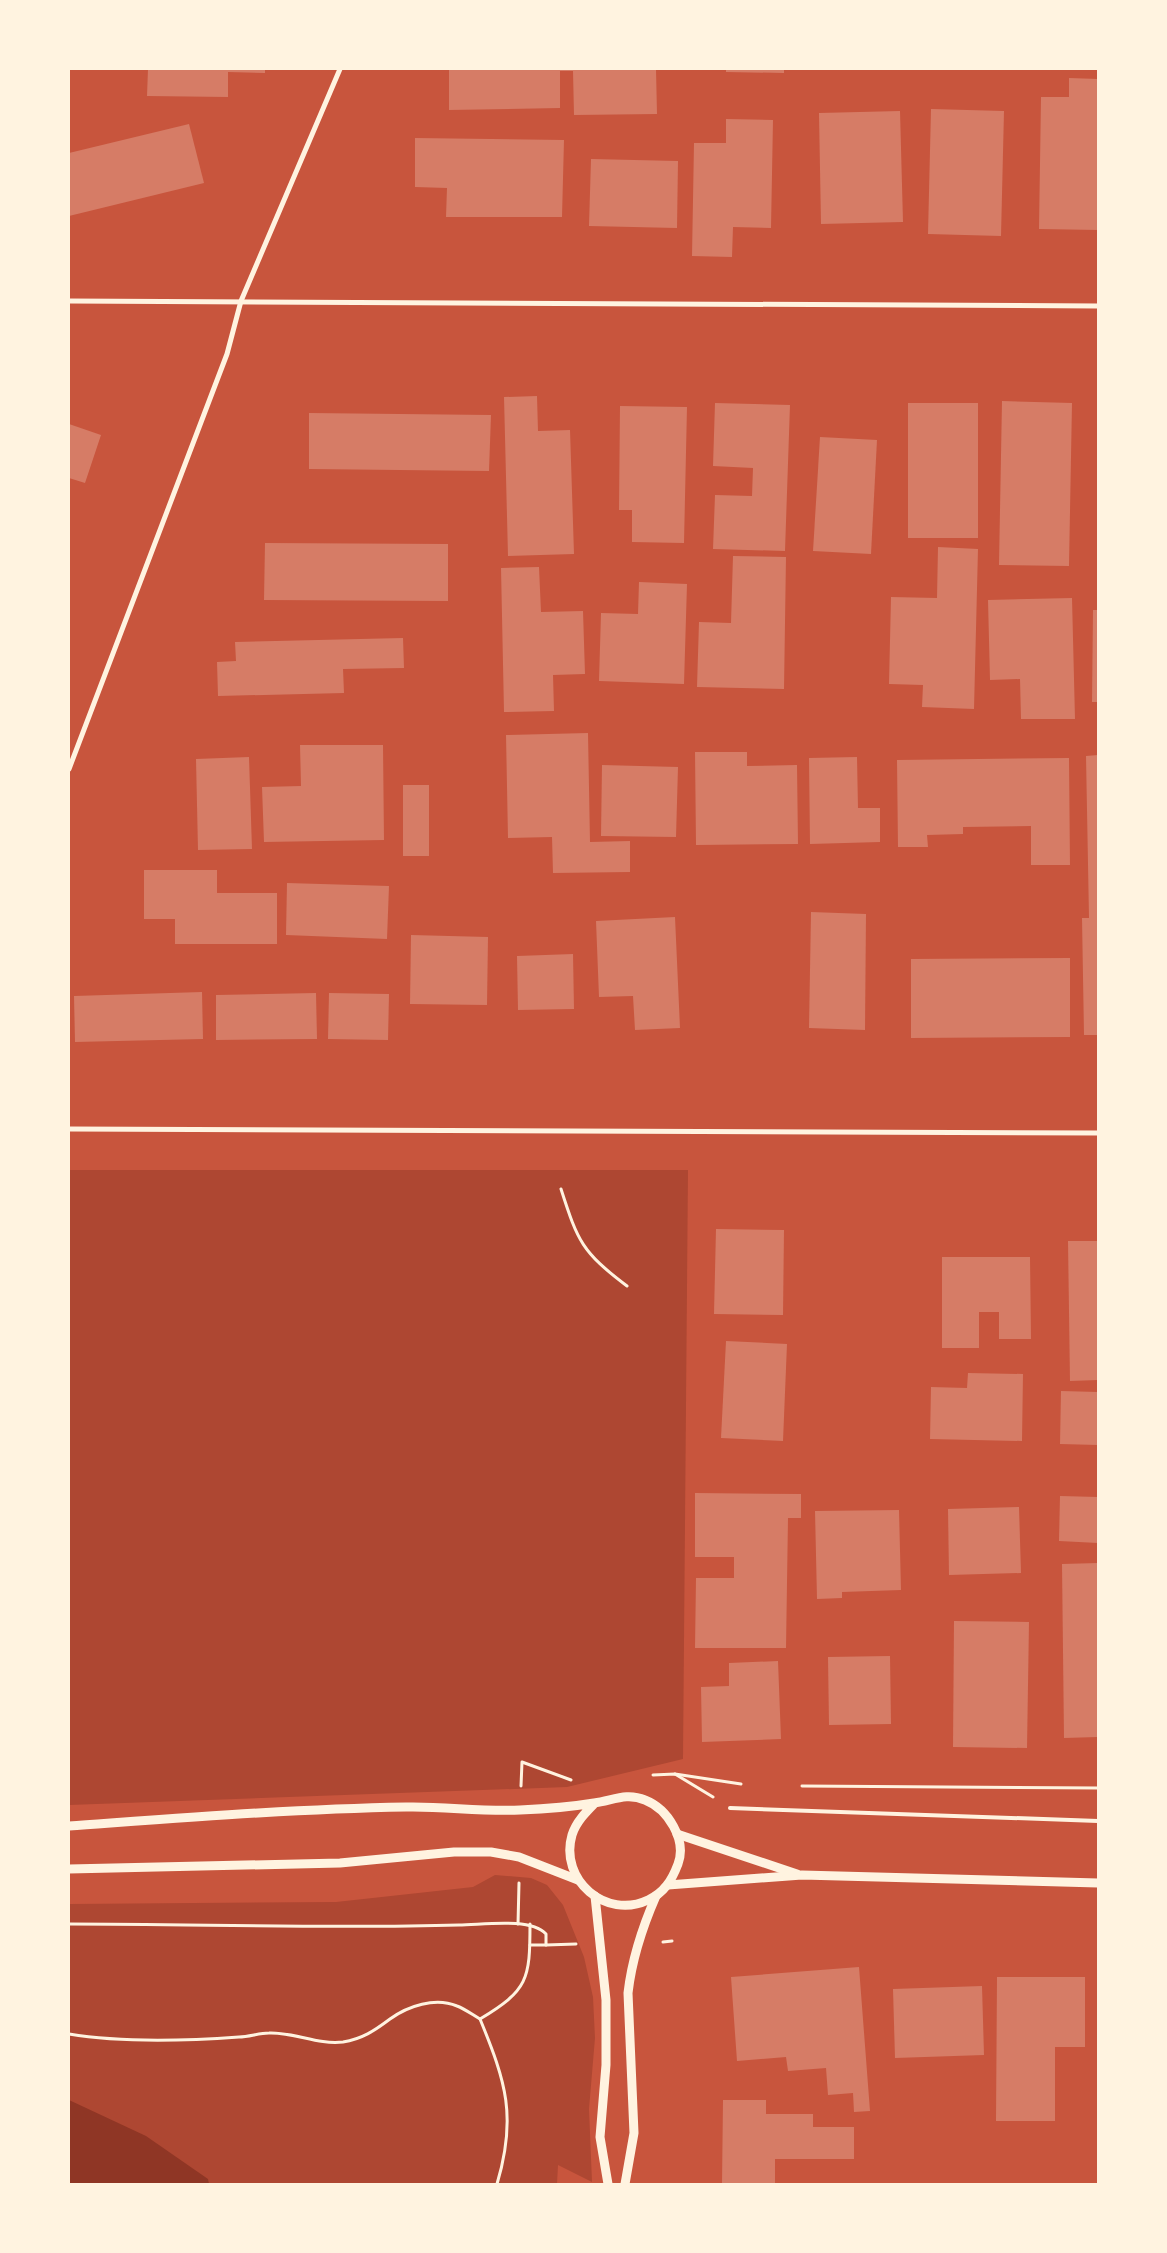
<svg xmlns="http://www.w3.org/2000/svg" width="1167" height="2253" font-family="Raleway,sans-serif">
  <style>
    .green { fill: #ae4732 }
    .water { fill: #8f3625 }
    .building { fill: #d67c66 }
    .lines { fill: none; stroke-linecap: round; stroke-linejoin: round }
    .path { stroke: #fff3e0; stroke-width: 3 }
    .service { stroke: #fff3e0; stroke-width: 4 }
    .minor { stroke: #fff3e0; stroke-width: 5 }
    .tertiary { stroke: #fff3e0; stroke-width: 9 }
  </style>
  <rect width="100%" height="100%" fill="#c8553d"/>
  <g class="green">
    <polygon points="69,1170 688,1170 683,1759 567,1787 69,1805"/>
    <polygon points="495,1875 531,1878 547,1885 563,1905 584,1957 593,1997 595,2038 589,2109 592,2182 558,2165 557,2184 69,2184 69,1904 336,1902 473,1887"/>
  </g>
  <polygon class="water" points="69,2100 146,2136 208,2179 209,2184 69,2184"/>
  <g class="building">
    <polygon points="148,69 265,69 265,73 228,72 228,97 147,96"/>
    <polygon points="449,69 656,69 657,114 574,115 573,71 560,71 560,108 449,110"/>
    <polygon points="726,69 784,69 784,73 726,72"/>
    <polygon points="1069,78 1098,79 1098,230 1039,229 1041,97 1069,97"/>
    <polygon points="931,109 1004,111 1001,236 928,234"/>
    <polygon points="900,111 903,222 821,224 819,113"/>
    <polygon points="726,119 773,120 771,228 733,227 732,257 692,256 694,143 726,143"/>
    <polygon points="189,124 204,183 69,216 69,153"/>
    <polygon points="415,138 564,140 562,217 446,217 447,188 415,187"/>
    <polygon points="591,159 678,161 677,228 589,226"/>
    <polygon points="537,396 538,431 570,430 574,554 508,556 504,397"/>
    <polygon points="1002,401 1072,403 1069,566 999,565"/>
    <polygon points="715,403 790,405 785,551 713,549 715,495 752,496 753,468 713,466"/>
    <rect x="908" y="403" width="70" height="135"/>
    <polygon points="620,406 687,407 684,543 632,542 632,510 619,510"/>
    <polygon points="309,413 491,415 489,471 309,469"/>
    <polygon points="69,424 101,435 85,483 69,478"/>
    <polygon points="820,437 877,440 871,554 813,551"/>
    <polygon points="265,543 448,544 448,601 264,600"/>
    <polygon points="938,547 978,549 974,709 922,707 923,685 889,684 891,597 937,598"/>
    <polygon points="733,556 786,557 784,689 697,687 699,622 731,623"/>
    <polygon points="539,567 541,612 583,611 585,674 553,675 554,711 504,712 501,568"/>
    <polygon points="639,582 687,584 684,684 599,681 601,613 638,614"/>
    <polygon points="1072,598 1075,719 1021,719 1020,679 990,680 988,600"/>
    <polygon points="1093,610 1098,610 1098,702 1092,702"/>
    <polygon points="403,638 404,668 343,669 344,693 218,696 217,662 236,661 235,642"/>
    <polygon points="588,733 590,842 630,841 630,872 553,873 552,837 508,838 506,735"/>
    <polygon points="300,745 383,745 384,840 264,842 262,787 301,786"/>
    <polygon points="695,752 747,752 747,766 797,765 798,844 696,845"/>
    <polygon points="1098,755 1098,1035 1084,1035 1082,918 1089,918 1086,756"/>
    <polygon points="249,757 252,849 198,850 196,759"/>
    <polygon points="857,757 858,808 880,808 880,842 810,844 809,758"/>
    <polygon points="1069,758 1070,865 1031,865 1031,826 963,827 963,834 927,835 928,847 898,847 897,760"/>
    <polygon points="602,765 678,767 676,837 601,836"/>
    <rect x="403" y="785" width="26" height="71"/>
    <polygon points="144,870 217,870 217,893 277,893 277,944 175,944 175,919 144,919"/>
    <polygon points="287,883 389,886 387,939 286,935"/>
    <polygon points="811,912 866,914 865,1030 809,1028"/>
    <polygon points="675,917 680,1028 635,1030 633,996 599,997 596,921"/>
    <polygon points="411,935 488,937 487,1005 410,1004"/>
    <polygon points="573,954 574,1009 518,1010 517,956"/>
    <polygon points="1070,958 1070,1037 911,1038 911,959"/>
    <polygon points="202,992 203,1039 75,1042 74,996"/>
    <polygon points="316,993 317,1039 216,1040 216,995"/>
    <polygon points="329,993 389,994 388,1040 328,1039"/>
    <polygon points="716,1229 784,1230 783,1315 714,1314"/>
    <polygon points="1068,1241 1098,1241 1098,1380 1070,1381"/>
    <polygon points="942,1257 1030,1257 1031,1339 999,1339 999,1312 979,1312 979,1348 942,1348"/>
    <polygon points="726,1341 787,1344 783,1441 721,1438"/>
    <polygon points="968,1373 1023,1374 1022,1441 930,1439 931,1387 967,1388"/>
    <polygon points="1061,1391 1098,1392 1098,1445 1060,1444"/>
    <polygon points="695,1493 801,1494 801,1518 788,1518 786,1648 695,1648 696,1578 734,1578 734,1557 695,1557"/>
    <polygon points="1060,1496 1098,1497 1098,1543 1059,1541"/>
    <polygon points="1019,1507 1021,1573 949,1575 948,1509"/>
    <polygon points="899,1510 901,1590 842,1592 842,1598 817,1599 815,1511"/>
    <polygon points="1098,1563 1098,1737 1064,1738 1062,1564"/>
    <polygon points="954,1621 1029,1622 1027,1748 953,1747"/>
    <polygon points="890,1656 891,1724 829,1725 828,1657"/>
    <polygon points="778,1661 781,1739 702,1742 701,1687 729,1686 729,1663"/>
    <polygon points="859,1967 870,2111 854,2112 853,2093 828,2095 826,2068 788,2071 786,2057 737,2061 731,1977"/>
    <polygon points="997,1977 1085,1977 1085,2047 1055,2047 1055,2121 996,2121"/>
    <polygon points="982,1986 984,2055 895,2058 893,1989"/>
    <polygon points="723,2100 766,2100 766,2114 813,2114 813,2127 854,2127 854,2159 775,2159 775,2184 722,2184"/>
  </g>
  <g class="lines">
    <g class="path">
      <path d="M561,1189C578,1242 582,1252 627,1286"/>
      <polyline points="675,1774 741,1784"/>
      <polyline points="653,1775 675,1774 713,1797"/>
      <polyline points="521,1786 522,1762 571,1780"/>
      <polyline points="802,1786 1098,1788"/>
      <path d="M69,1924C199,1924 329,1929 459,1925C482,1925 530,1917 546,1934V1945L576,1944"/>
      <polyline points="518,1924 519,1883"/>
      <polyline points="663,1942 672,1941"/>
      <polyline points="530,1945 546,1945"/>
      <path d="M69,2034C123,2043 183,2041 239,2037C249,2037 259,2033 269,2033C295,2032 317,2045 343,2042C362,2039 374,2031 390,2019C408,2006 435,1997 457,2006C465,2009 473,2015 480,2019"/>
      <path d="M497,2184C517,2117 506,2082 480,2019C528,1990 530,1980 530,1924"/>
    </g>
    <polyline class="service" points="730,1808 1098,1821"/>
    <g class="minor">
      <polyline points="69,301 1098,306"/>
      <polyline points="69,769 227,354 241,301 340,69"/>
      <polyline points="69,1129 1098,1133"/>
    </g>
    <g class="tertiary">
      <path d="M69,1826C181,1818 293,1809 406,1807C444,1806 481,1812 520,1810C544,1809 570,1807 594,1803C612,1801 626,1792 645,1800C668,1809 687,1840 678,1864C672,1880 664,1893 648,1900C606,1920 559,1880 572,1835C576,1822 586,1812 595,1803"/>
      <polyline points="677,1834 797,1874"/>
      <polyline points="69,1869 340,1863 454,1852 491,1852 519,1857 578,1880"/>
      <polyline points="668,1885 802,1875 1098,1883"/>
      <polyline points="595,1896 606,2000 606,2065 600,2137 608,2184"/>
      <path d="M625,2184L634,2133L628,1993C632,1958 642,1928 656,1896"/>
    </g>
  </g>
  <rect width="1167" height="2253" fill="none" stroke="#fff3e0" stroke-width="140"/>
</svg>
